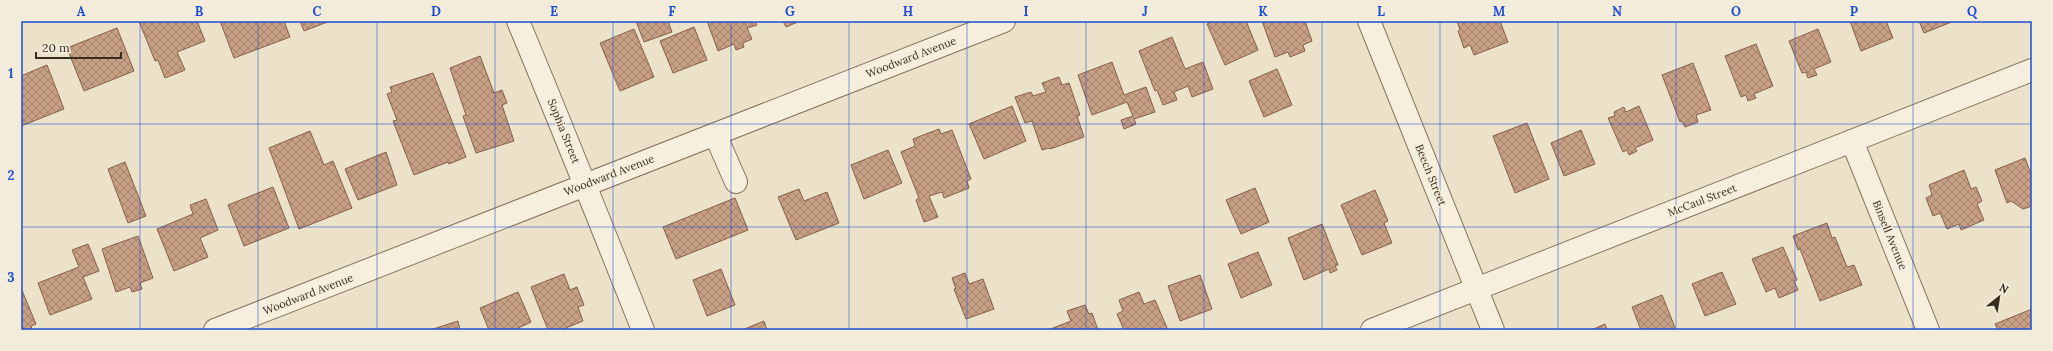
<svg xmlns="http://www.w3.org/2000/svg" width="2053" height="351" font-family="Lora,serif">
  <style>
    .building { fill: url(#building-cross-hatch); stroke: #856048 }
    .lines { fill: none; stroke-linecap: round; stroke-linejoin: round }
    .minor-casing { stroke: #877560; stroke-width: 24 }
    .minor { stroke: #f7efdd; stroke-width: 22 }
    .grid { fill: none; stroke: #1d4ed8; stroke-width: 1; stroke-opacity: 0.55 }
    .labels { text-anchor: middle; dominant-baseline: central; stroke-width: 3; stroke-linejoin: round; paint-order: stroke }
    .street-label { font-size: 11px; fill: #392d22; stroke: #f4ecda }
    .neatline { fill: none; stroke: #1d4ed8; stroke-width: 1.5 }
    .grid-label { font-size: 13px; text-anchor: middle; font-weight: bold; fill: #1d4ed8 }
  </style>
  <defs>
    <pattern id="building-cross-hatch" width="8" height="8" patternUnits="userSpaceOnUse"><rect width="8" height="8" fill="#c79f84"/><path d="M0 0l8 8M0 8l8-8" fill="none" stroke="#a3826c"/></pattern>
  </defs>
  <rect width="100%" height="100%" fill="#ece2ca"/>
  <g class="building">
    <polygon points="139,21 197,21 205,41 177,52 185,70 165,78 158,60 155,61"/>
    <polygon points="220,21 284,21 290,37 234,58"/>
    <polygon points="300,21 330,21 304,31"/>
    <polygon points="636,21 668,21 672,32 644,42"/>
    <polygon points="707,21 755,21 757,25 747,28 752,39 743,43 744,47 736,50 734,44 718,51"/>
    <polygon points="783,21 800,21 786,27"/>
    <polygon points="1214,21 1246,21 1258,50 1225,65 1207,24"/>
    <polygon points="1262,21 1305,21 1312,41 1303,45 1305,51 1290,57 1288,52 1275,57"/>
    <polygon points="1457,21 1500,21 1508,42 1474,55 1470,45 1464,48 1458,31 1460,30"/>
    <polygon points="1850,21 1886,21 1893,38 1861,51"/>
    <polygon points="1919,21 1954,21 1924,33"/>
    <polygon points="694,27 707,60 673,73 660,41"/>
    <polygon points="117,28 134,71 84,91 67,48"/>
    <polygon points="634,29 654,77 620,91 600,43"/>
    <polygon points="1818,29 1831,62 1814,69 1817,75 1808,78 1806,72 1802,73 1789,41"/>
    <polygon points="1172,37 1185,69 1203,62 1213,89 1192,97 1188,86 1174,92 1177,100 1163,105 1157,90 1155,91 1139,51"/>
    <polygon points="1756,44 1773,86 1754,94 1756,98 1748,101 1746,95 1741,97 1725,56"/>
    <polygon points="480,56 494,93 502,90 507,103 502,105 514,141 476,153 463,116 466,115 450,68"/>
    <polygon points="1112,62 1124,95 1146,87 1155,112 1134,119 1136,124 1124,129 1121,120 1133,116 1127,102 1092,115 1078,75"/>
    <polygon points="1693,63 1711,110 1696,115 1698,122 1685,127 1682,121 1680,122 1662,75"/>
    <polygon points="47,65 64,109 21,126 21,76"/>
    <polygon points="1277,69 1292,105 1264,117 1249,81"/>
    <polygon points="433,73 466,157 449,164 448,162 414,175 393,121 397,120 387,94 392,92 390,87"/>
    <polygon points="1059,77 1062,85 1069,83 1080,115 1077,116 1084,137 1050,149 1049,148 1042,150 1032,121 1025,123 1015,97 1031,92 1033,96 1046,92 1042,83"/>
    <polygon points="1012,106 1026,141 984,159 969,124"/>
    <polygon points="1639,106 1653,140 1635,148 1637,151 1629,155 1627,150 1623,152 1608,118 1615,116 1614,112 1624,107 1626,112"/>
    <polygon points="1527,123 1549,179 1515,193 1493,136"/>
    <polygon points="939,129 941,134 952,130 971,179 967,181 969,188 944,198 942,192 929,196 938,217 924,222 916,200 919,198 901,152 915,146 913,139"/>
    <polygon points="1581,130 1595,164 1564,176 1551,143"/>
    <polygon points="310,131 324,165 333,161 352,208 299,229 269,148"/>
    <polygon points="888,150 902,183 864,199 851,165"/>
    <polygon points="386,152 397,185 358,200 345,169"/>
    <polygon points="2025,158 2032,177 2032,206 2023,209 2011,201 2007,203 1995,170"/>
    <polygon points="125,162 146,216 128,223 108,169"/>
    <polygon points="1964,170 1971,189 1976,187 1982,201 1977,204 1984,220 1961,230 1959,224 1947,229 1940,213 1933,216 1926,198 1932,195 1929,185"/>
    <polygon points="273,187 289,228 244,246 228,205"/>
    <polygon points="1255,188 1269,222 1241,234 1226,200"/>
    <polygon points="799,189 804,201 827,192 839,223 796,240 778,197"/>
    <polygon points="1375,190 1388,221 1384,223 1392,243 1362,255 1341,205"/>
    <polygon points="735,198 748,230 676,259 663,227"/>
    <polygon points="206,199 218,230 200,238 208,257 174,271 157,229 193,214 190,205"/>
    <polygon points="1827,223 1832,238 1835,237 1847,267 1854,265 1862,285 1820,301 1800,249 1798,250 1793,236"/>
    <polygon points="1322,224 1338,265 1335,266 1337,270 1330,273 1329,269 1304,280 1288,238"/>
    <polygon points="138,236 153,278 140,283 142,289 132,292 130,287 116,292 102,249"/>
    <polygon points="88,244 99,271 83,277 92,299 50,315 38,283 79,267 72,250"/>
    <polygon points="1783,247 1797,280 1794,281 1798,290 1779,298 1775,288 1766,292 1752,259"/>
    <polygon points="1258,252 1272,285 1241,298 1228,264"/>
    <polygon points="721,269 735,305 707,316 693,280"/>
    <polygon points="1722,272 1736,304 1705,316 1692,284"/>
    <polygon points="965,273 969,284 983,279 994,309 966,319 954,289 956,289 952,278"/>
    <polygon points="564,274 570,290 577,287 584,305 578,307 583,321 561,330 548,330 531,287"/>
    <polygon points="1200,275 1212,309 1180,321 1168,286"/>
    <polygon points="21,288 36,324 31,326 32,329 29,330 21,329"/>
    <polygon points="518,292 531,322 514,330 489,330 480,308"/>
    <polygon points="1139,292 1144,304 1155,300 1168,330 1124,330 1117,314 1123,311 1119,300"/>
    <polygon points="1662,295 1676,330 1641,330 1632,307"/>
    <polygon points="1085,305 1089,314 1092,313 1098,330 1048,330 1071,321 1067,311"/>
    <polygon points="2032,309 2032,330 1998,330 1995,324"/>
    <polygon points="458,321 460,330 430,330"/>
    <polygon points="764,321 767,330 742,330"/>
    <polygon points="1605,324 1607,330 1591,330"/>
  </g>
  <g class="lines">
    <g class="minor-casing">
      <g id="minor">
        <path d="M518,21C561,124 602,227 643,330"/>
        <polyline points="1369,21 1493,330"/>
        <polyline points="715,134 736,182"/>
        <polyline points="1852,141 1928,330"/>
        <polyline points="215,330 1004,21"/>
        <polyline points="1372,330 2032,70"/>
      </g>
    </g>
    <use href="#minor" class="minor"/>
  </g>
  <path class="grid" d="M140,21V330M258,21V330M377,21V330M495,21V330M613,21V330M731,21V330M849,21V330M967,21V330M1086,21V330M1204,21V330M1322,21V330M1440,21V330M1558,21V330M1676,21V330M1795,21V330M1913,21V330M21,124H2032M21,227H2032"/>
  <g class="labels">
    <g class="street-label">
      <text transform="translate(911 57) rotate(-21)">Woodward Avenue</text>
      <text transform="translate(564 131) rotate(68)">Sophia Street</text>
      <text transform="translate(609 175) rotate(-21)">Woodward Avenue</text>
      <text transform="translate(1431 175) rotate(68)">Beech Street</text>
      <text transform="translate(1702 200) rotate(-21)">McCaul Street</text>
      <text transform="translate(1890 235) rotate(68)">Binsell Avenue</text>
      <text transform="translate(308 294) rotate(-21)">Woodward Avenue</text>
    </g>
  </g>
  <rect width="2053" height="351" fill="none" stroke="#f4ecda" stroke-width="44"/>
  <g transform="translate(1999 297) rotate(30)" stroke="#f4ecda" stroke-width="3" paint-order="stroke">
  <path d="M0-3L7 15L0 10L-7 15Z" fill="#392d22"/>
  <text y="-6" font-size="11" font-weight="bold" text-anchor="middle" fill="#392d22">N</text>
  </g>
  <path d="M36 52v6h85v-6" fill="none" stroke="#392d22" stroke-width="2"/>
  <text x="42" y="52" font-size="12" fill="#392d22" stroke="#f4ecda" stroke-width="3" paint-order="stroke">20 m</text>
  <rect x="22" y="22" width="2009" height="307" class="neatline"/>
  <g class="grid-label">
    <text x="81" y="16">A</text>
    <text x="199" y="16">B</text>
    <text x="317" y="16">C</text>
    <text x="436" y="16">D</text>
    <text x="554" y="16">E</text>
    <text x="672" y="16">F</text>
    <text x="790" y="16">G</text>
    <text x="908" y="16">H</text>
    <text x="1026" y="16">I</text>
    <text x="1145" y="16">J</text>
    <text x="1263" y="16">K</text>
    <text x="1381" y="16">L</text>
    <text x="1499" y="16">M</text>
    <text x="1617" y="16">N</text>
    <text x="1736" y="16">O</text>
    <text x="1854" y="16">P</text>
    <text x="1972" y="16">Q</text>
    <text x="11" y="78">1</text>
    <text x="11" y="180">2</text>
    <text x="11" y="282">3</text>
  </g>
</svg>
